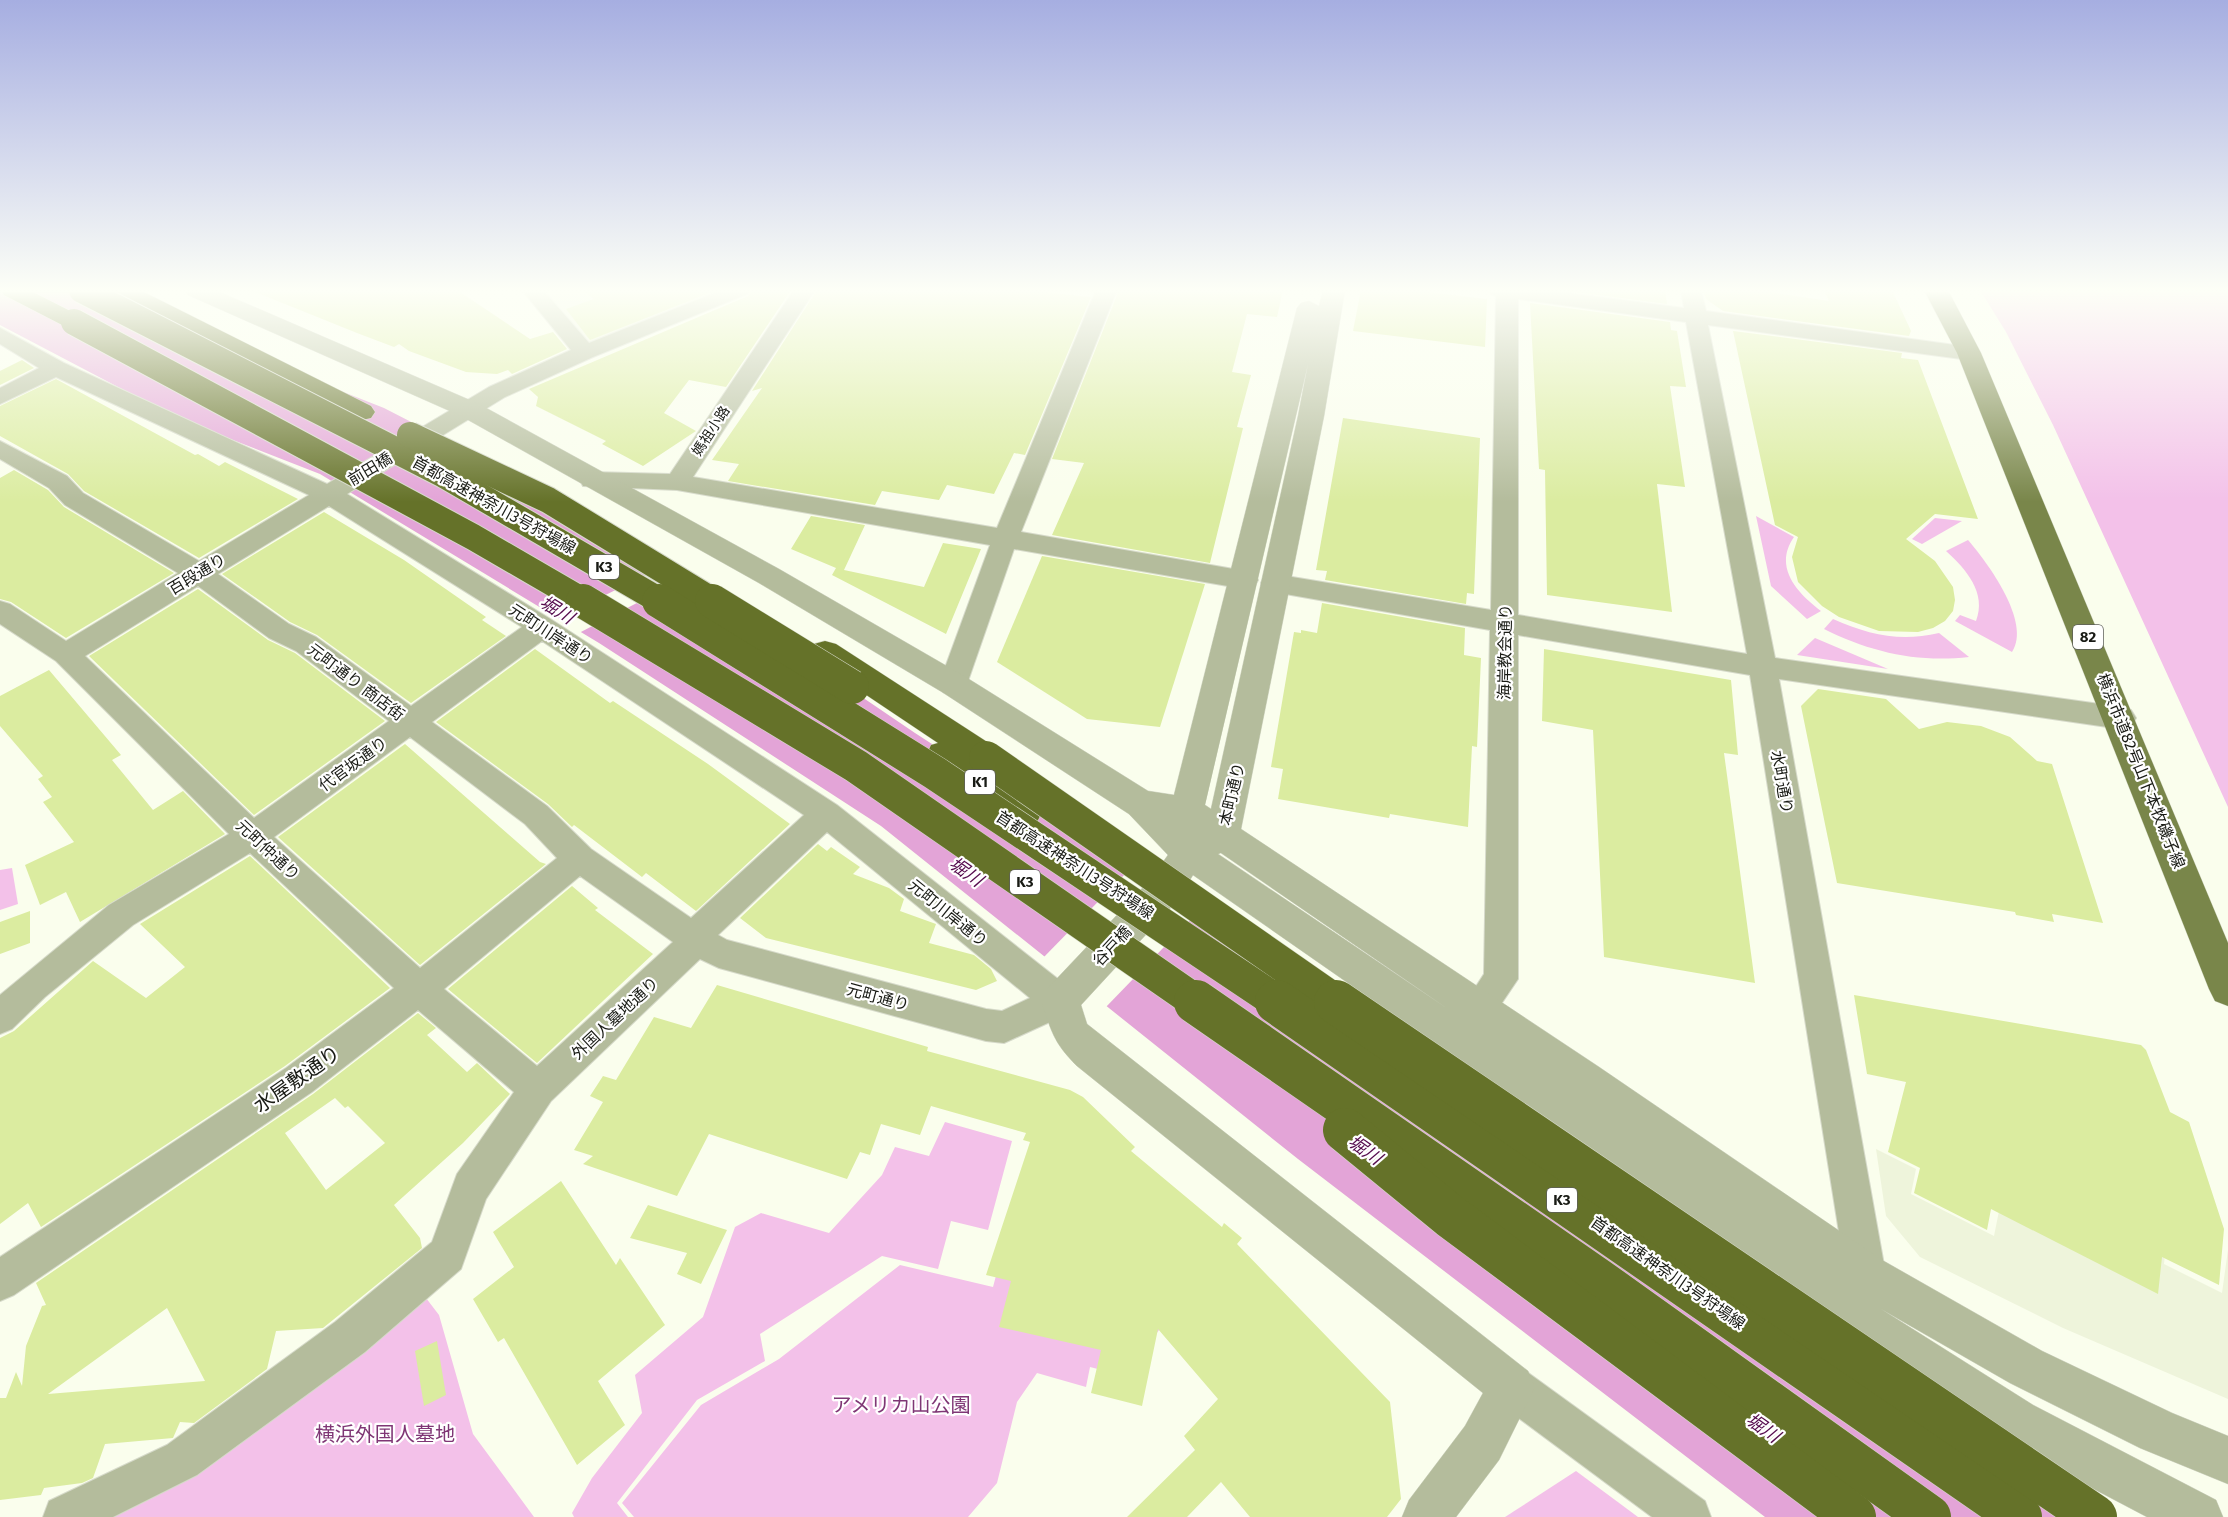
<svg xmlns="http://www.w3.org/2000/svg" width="2228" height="1517" font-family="'Fira Sans','Noto Sans JP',sans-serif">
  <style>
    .built { fill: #eef4db }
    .green { fill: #f3c1e9 }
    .water { fill: #e3a4d7 }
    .pier { fill: #fafeed }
    .building { fill: #dbeca0; fill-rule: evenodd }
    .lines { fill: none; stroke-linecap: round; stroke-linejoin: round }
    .minor-casing { stroke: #d6daca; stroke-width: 2 }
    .tertiary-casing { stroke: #d6daca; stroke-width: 1 }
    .primary-casing { stroke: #d6daca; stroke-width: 1 }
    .motorway-casing { stroke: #d6daca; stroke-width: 1 }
    .minor { fill: #b4bc9c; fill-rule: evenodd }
    .tertiary { fill: #b4bc9c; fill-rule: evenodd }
    .primary { fill: #79864a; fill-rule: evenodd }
    .motorway { fill: #657229; fill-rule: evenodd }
    .motorway-bridge-far2-casing { stroke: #d6daca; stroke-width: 28; stroke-linecap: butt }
    .motorway-bridge-far1-casing { stroke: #d6daca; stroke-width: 35; stroke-linecap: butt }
    .motorway-bridge-casing { stroke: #d6daca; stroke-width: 45; stroke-linecap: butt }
    .motorway-bridge-far2 { stroke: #657229; stroke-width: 26 }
    .motorway-bridge-far1 { stroke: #657229; stroke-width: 34 }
    .motorway-bridge { stroke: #657229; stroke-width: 44 }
    .labels { text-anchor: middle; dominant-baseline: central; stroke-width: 4.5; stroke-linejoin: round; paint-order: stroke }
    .far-street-label { font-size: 14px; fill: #191b15; stroke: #fff }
    .shield { fill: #fff; stroke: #5e5f5b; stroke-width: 1.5 }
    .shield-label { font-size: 15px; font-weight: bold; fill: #191b15 }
    .street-label { font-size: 16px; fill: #191b15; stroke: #fff }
    .water-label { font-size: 18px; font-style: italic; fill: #550b4d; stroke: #fff }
    .near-street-label { font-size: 20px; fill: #191b15; stroke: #fff }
    .near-park-label { font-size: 20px; fill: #7f3675; stroke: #fff }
  </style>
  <rect width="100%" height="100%" fill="#fafeed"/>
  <g class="built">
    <polygon points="540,290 726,290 586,345"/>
    <polygon points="2012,1146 2168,1223 2164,1264 2222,1293 2228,1250 2228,1399 2063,1328 1920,1257 1886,1216 1876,1149 1916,1169 1911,1194 1994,1236"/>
  </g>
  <g class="green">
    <polygon points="1980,290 2228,290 2228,807 2053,425 2006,332"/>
    <path d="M1756,516L1794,537C1773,567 1797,593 1821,611L1807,619L1771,586Z"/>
    <polygon points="1935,518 1962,521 1922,544 1912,539"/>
    <path d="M1968,540C1988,563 2032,623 2012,652L1955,621L1960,615L1976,621C1987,593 1966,569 1946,551Z"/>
    <path d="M1833,619C1869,635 1900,642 1939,633L1969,657C1917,663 1870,652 1824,629Z"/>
    <polygon points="1815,638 1888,669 1797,655"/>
    <polygon points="12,868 18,904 0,910 0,870"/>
    <polygon points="945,1122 1012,1141 988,1230 951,1221 938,1269 882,1256 760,1334 765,1361 697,1400 617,1503 628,1517 574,1517 572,1513 592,1478 642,1413 635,1375 703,1317 735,1227 761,1213 829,1233 882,1175 895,1147 929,1156"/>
    <polygon points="1002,1253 1172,1313 1153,1338 1145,1381 1090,1367 1086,1387 1037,1373 1017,1402 997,1483 968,1517 634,1517 622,1503 701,1405 779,1359 900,1265 993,1287"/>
    <polygon points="426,1298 439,1315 473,1434 534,1517 103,1517"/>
    <polygon points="1576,1471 1638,1517 1505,1517"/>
  </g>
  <polygon class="water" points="0,290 106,290 191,332 384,408 458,446 663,562 915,733 1144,881 2076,1517 1765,1517 1298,1159 881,826 599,643 320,474 179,419 0,325"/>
  <g class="pier">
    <polygon points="670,563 689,576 577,634 555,620"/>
    <polygon points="1130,869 1196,914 1105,1008 1042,959"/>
  </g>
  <g class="building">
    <polygon points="250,290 457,290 530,339 553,332 567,349 512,374 508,370 497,374 466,372 409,351 399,344 394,347 357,333"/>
    <polygon points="583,290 717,290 590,340 566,309 594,299"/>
    <polygon points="753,290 791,290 726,387 689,380 664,413 696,431 643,466 602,444 606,441 536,406 538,397 529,389 748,296"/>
    <polygon points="817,290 1025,290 1091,297 1025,455 1014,453 994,494 947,485 939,500 882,491 875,505 728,481 739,464 712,460 762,388 752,391"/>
    <polygon points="1119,290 1283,290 1277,317 1247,314 1232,372 1251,375 1237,427 1243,428 1210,563 1052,535 1084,463 1052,459"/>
    <polygon points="1361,290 1410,290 1487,299 1485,347 1353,331"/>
    <polygon points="1560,290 1665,290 1667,304"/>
    <polygon points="1703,290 1756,290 1829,301 1824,290 1892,290 1911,331 1909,336 1723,311 1706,299"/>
    <polygon points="1530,303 1670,322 1671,330 1677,331 1686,387 1670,386 1685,487 1657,484 1672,612 1547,595 1545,470 1539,469"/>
    <polygon points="1733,331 1902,353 1901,358 1918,360 1978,519 1935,514 1906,539 1935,561 1953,587 1955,600 1953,611 1945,621 1933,628 1918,632 1879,631 1839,617 1822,606 1798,582 1792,557 1798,537 1775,525"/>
    <polygon points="22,360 34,368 0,385 0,371"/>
    <polygon points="56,379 195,455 198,454 219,466 225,462 298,499 199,558 84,491 68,474 0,436 0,406"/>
    <polygon points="1343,418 1480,438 1474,594 1467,593 1466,604 1325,580 1327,571 1316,570"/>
    <polygon points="14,470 48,490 64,507 174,573 66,638 11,602 0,599 0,478"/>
    <polygon points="324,512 404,560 486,617 482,620 506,636 411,703 317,635 290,622 222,574"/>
    <polygon points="811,516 865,525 844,570 924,587 943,543 981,549 946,634 832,575 836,568 791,549"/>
    <polygon points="1042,556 1205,584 1160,727 1087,719 997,662"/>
    <polygon points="198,589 268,640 295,653 385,721 254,815 89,656"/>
    <polygon points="1322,603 1465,628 1464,655 1481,658 1477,747 1472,746 1468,827 1390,814 1389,818 1278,799 1283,769 1271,767 1294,632 1301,633 1301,630 1317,633"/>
    <polygon points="535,649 610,703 613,701 708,764 790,824 696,911 646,873 642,877 574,825 572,827 548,804 436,722"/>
    <polygon points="1544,649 1731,680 1738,755 1724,753 1755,983 1604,957 1593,730 1542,721"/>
    <polygon points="49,670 121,755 112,760 153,810 183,791 225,834 80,922 66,892 40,905 25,865 74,842 43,802 52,797 38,779 43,776 0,726 0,696"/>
    <polygon points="1818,689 1886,699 1919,729 1947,722 1981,726 2010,737 2037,761 2052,764 2103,923 2052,914 2054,922 2016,915 2015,912 1837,883 1801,706"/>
    <polygon points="405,744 540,862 546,864 420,965 278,837"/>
    <polygon points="818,844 827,851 831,847 860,867 853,874 889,888 904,899 900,911 936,924 929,943 974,955 991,969 997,981 976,990 766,938 740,918"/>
    <polygon points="250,856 390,988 285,1066 41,1227 28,1203 0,1224 0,1038 14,1031 93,961 146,998 185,967 140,924"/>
    <polygon points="572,886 598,908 595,910 653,954 537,1063 448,989"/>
    <polygon points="30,911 30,943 0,954 0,922"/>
    <polygon points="717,985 928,1047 927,1051 1070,1090 1083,1097 1135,1147 1131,1151 1222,1227 1224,1223 1242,1238 1237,1244 1390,1402 1401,1499 1387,1517 1250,1517 1221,1482 1187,1517 1127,1517 1195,1450 1184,1436 1218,1399 1158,1329 1142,1406 1091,1393 1101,1350 999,1327 1011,1281 986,1275 1030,1142 1023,1140 1026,1133 931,1106 920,1135 881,1124 870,1155 860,1152 847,1179 709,1134 677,1196 583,1164 593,1156 574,1150 603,1102 590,1096 603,1076 616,1080 654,1017 691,1028"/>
    <polygon points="1854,995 2141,1045 2146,1050 2170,1112 2189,1122 2224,1229 2219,1285 2162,1257 2158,1294 1991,1209 1987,1230 1914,1193 1920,1168 1888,1152 1906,1082 1867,1074"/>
    <path d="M418,1013L436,1028L427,1035L467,1072L477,1063L510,1094L463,1143L394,1205L420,1238L422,1248L323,1328L276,1331L267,1369L194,1423L180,1422L173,1438L105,1444L93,1478L82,1483L44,1488L41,1495L0,1500V1398H6L16,1372L22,1386L26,1346L42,1306L46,1305L36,1283L313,1094ZM335,1098L345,1108L348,1106L385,1143L326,1190L285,1133ZM167,1308L205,1381L48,1394Z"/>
    <polygon points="561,1181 616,1265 620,1258 665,1325 598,1381 625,1425 577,1465 504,1338 498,1342 473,1299 514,1267 493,1232"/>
    <polygon points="648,1205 727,1230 701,1284 677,1274 687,1253 630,1238"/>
    <polygon points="437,1341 446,1395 424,1406 415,1351"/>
  </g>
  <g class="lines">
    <g class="minor-casing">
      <g id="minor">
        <path d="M522,290H543L589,343L722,290H751L747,294L593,357L505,397L347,494L552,620L837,805L1072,990L1077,1001L1072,1012L1004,1043L986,1041L719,968L700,959L551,1101L486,1199L461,1269L365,1352L197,1475L113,1517H43L49,1501L167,1445L335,1322L432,1242L457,1174L514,1092L418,1010L312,1092L14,1295L0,1301V1257L286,1068L394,988L250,853L133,925L45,997L12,1029L0,1034V995L109,905L229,834L56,661L0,624V601L10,604L66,641L178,573L65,505L49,488L0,459V441L67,476L83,493L199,561L309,495L56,377L0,404V388L39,368L0,344V328L64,363L327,484L489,387L571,350ZM329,506L522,627L411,706L316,637L289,624L218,574ZM198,586L269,638L296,651L389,721L254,818L85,656ZM542,641L804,815L691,918L591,849L547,806L432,722ZM410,737L525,824L557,858L420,968L274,837ZM827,832L1030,998L1002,1011L986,1009L727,940L718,935ZM580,876L673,942L537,1066L444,989Z"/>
        <polygon points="794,290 815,290 693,477 997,528 1096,290 1117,290 1021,532 1245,571 1254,573 1258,580 1254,587 1245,589 1014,549 967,684 963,692 953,695 943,692 939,684 990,545 677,490 583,486 580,480 583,474 592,472 670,474"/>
        <path d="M1488,290H1544L1684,308L1681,290H1701L1706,311L1977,348L1980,353L1977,358L1969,360L1708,325L1775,658L2121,707L2131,710L2136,718L2131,726L2121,729L1779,679L1886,1276L1880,1290L1866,1296L1852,1290L1846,1276L1750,675L1518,635V979L1491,1019L1479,1024L1467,1019L1462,1008L1484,974L1490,630L1274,592L1265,590L1261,583L1265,576L1274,574L1491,610L1496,296L1491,294ZM1518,299L1686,322L1747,654L1518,615Z"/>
        <polygon points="1512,1366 1527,1372 1705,1501 1711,1517 1652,1517 1497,1402 1491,1387 1497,1372"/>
      </g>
    </g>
    <g class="tertiary-casing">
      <path id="tertiary" d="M184,290H215L479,404L779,569L964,676L1148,791L1174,795L1297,308L1301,303L1309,301L1319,306L1323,290H1345L1324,416L1241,829L1599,1067L1882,1260L2042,1351L2172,1413L2228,1436V1484L2140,1448L2010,1383L1881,1309L2033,1405L2216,1500L2223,1517H2147L1999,1439L1852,1343L1503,1091L1193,875L1176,902L1081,1005L1087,1024L1528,1371L1535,1387L1499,1460L1456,1517H1402L1409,1500L1465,1426L1483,1393L1077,1066C1053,1042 1052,1032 1041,1001L1047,989L1150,880L1168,855L1129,814L942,692L759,583L461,416L188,295ZM1308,364L1298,416L1211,809L1205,805ZM1221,853L1448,1009L1218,854Z"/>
    </g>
    <g class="primary-casing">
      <polygon id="primary" points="1924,290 1948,290 1981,353 2228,943 2228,1006 2215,1001 2209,989 1957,353"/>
    </g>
    <g class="motorway-casing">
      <g id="motorway">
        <polygon points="1,290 29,290 82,317 86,322 82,327 66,327 4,295"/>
        <polygon points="112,290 140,290 371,406 375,412 371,418 362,420 353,418 115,295"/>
        <polygon points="825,641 836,644 998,749 1002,758 998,767 988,770 1035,806 1040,816 1035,826 1023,830 1011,826 931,763 927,754 931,745 938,743 814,660 810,652 814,644"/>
      </g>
    </g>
    <use href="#minor" class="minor"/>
    <use href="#tertiary" class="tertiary"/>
    <use href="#primary" class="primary"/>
    <use href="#motorway" class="motorway"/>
    <g class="motorway-bridge-far2-casing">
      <g id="motorway-bridge-far2">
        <polyline points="82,290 444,475 662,602"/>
        <polyline points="74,322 473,537 585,602"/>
        <polyline points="410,435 548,500 715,602"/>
      </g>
    </g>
    <g class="motorway-bridge-far1-casing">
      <g id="motorway-bridge-far1">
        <polyline points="583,601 856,766 1198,1003"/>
        <polyline points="659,601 935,773 1279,1003"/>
        <polyline points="712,601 852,687"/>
        <polyline points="986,758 1338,1003"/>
      </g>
    </g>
    <g class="motorway-bridge-casing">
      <g id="motorway-bridge">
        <polyline points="1196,1002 1599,1281 1929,1517"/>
        <polyline points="1277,1002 2020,1517"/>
        <polyline points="1336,1002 2095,1517"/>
        <polyline points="1345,1130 1450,1216 1854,1517"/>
      </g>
    </g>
    <use href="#motorway-bridge-far2" class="motorway-bridge-far2"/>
    <use href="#motorway-bridge-far1" class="motorway-bridge-far1"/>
    <use href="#motorway-bridge" class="motorway-bridge"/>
  </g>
  <linearGradient id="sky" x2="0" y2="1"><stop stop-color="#a6aee1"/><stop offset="0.58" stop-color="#fdfff7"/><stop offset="1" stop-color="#fdfff7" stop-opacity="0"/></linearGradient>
  <rect width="2228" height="502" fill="url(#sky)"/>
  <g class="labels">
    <g class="far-street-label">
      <text transform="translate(711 431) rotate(-57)">媽祖小路</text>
    </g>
    <g class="shield">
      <rect x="589" y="555" width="30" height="24" rx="4.5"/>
      <rect x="2073" y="625" width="30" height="24" rx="4.5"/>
      <rect x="965" y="770" width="30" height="24" rx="4.5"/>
      <rect x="1010" y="870" width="30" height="24" rx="4.5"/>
      <rect x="1547" y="1188" width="30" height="24" rx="4.5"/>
    </g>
    <g class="shield-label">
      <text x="604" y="567">K3</text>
      <text x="2088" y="637">82</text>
      <text x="980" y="782">K1</text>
      <text x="1025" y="882">K3</text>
      <text x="1562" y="1200">K3</text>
    </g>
    <g class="street-label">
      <text transform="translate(370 469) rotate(-31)">前田橋</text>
      <text transform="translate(494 505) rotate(29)">首都高速神奈川3号狩場線</text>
      <text transform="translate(197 574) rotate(-31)">百段通り</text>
      <text transform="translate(551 634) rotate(33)">元町川岸通り</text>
      <text transform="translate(1505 652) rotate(-89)">海岸教会通り</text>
      <text transform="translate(356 682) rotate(37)">元町通り 商店街</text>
      <text transform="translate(353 764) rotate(-36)">代官坂通り</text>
      <text transform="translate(2141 771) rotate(68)">横浜市道82号山下本牧磯子線</text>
      <text transform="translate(1782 782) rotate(80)">水町通り</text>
      <text transform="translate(1232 794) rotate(-77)">本町通り</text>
      <text transform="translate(268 850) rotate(43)">元町仲通り</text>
      <text transform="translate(1075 865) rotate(33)">首都高速神奈川3号狩場線</text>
      <text transform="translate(948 913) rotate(39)">元町川岸通り</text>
      <text transform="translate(1112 946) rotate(-47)">谷戸橋</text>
      <text transform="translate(878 997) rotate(15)">元町通り</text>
      <text transform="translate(615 1018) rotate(-43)">外国人墓地通り</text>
      <text transform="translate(1668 1273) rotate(35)">首都高速神奈川3号狩場線</text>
    </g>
    <g class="water-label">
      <text transform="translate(557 610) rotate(32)">堀川</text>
      <text transform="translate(966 872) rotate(35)">堀川</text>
      <text transform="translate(1365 1150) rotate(35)">堀川</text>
      <text transform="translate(1763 1428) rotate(35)">堀川</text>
    </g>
    <g class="near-street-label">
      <text transform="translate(297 1079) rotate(-35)">水屋敷通り</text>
    </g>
    <g class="near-park-label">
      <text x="901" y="1405">アメリカ山公園</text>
      <text x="385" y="1434">横浜外国人墓地</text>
    </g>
  </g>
</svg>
